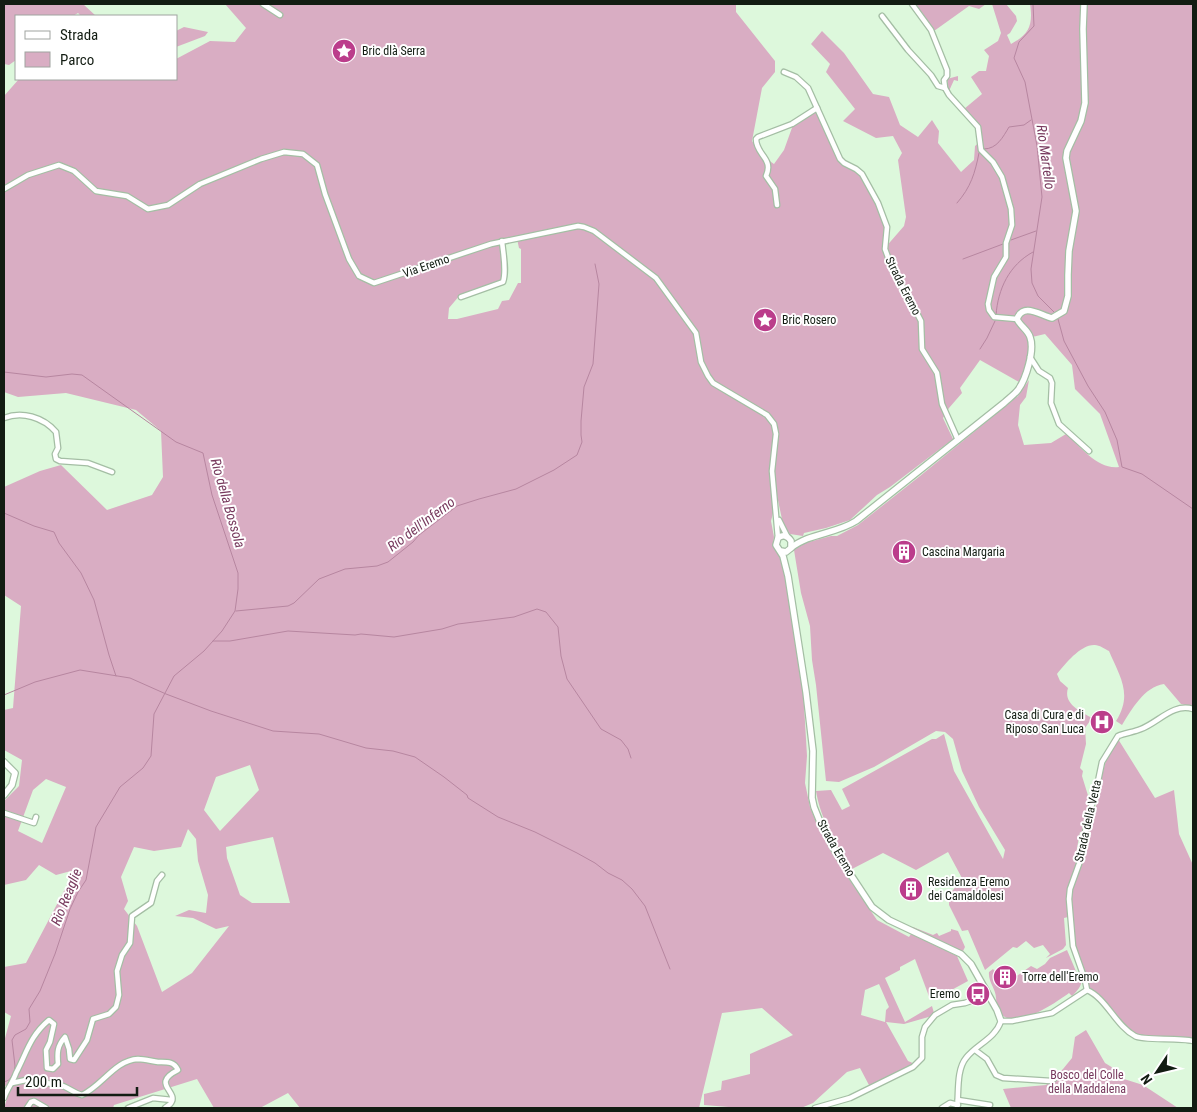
<svg xmlns="http://www.w3.org/2000/svg" width="1197" height="1112" font-family="'Roboto Condensed',sans-serif">
  <style>
    .green { fill: #d9adc3; fill-rule: evenodd }
    .lines { fill: none; stroke-linecap: round; stroke-linejoin: round }
    .stream { stroke: #b786a0; stroke-width: 1 }
    .minor-casing { stroke: #a4bea4; stroke-width: 7 }
    .major-casing { stroke: #a4bea4; stroke-width: 8 }
    .minor { stroke: #fff; stroke-width: 4.5 }
    .major { stroke: #fff; stroke-width: 5.5 }
    .labels { text-anchor: middle; dominant-baseline: central; stroke-width: 4; stroke-linejoin: round; paint-order: stroke }
    .poi-label { font-size: 12px; fill: #121c12; stroke: #fff; text-anchor: start }
    .street-label { font-size: 12px; fill: #121c12; stroke: #fff }
    .park-label { font-size: 12px; fill: #76385c; stroke: #fff }
    .water-label { font-size: 14px; font-style: italic; fill: #77395d; stroke: #fff }
  </style>
  <rect width="100%" height="100%" fill="#ddf8dc"/>
  <g class="green">
    <polygon points="4,4 83,4 96,16 81,16 78,13 73,16 16,16 16,60 9,65 4,64"/>
    <path d="M225,4H736V12L775,61V72L762,88L752,141L761,155L774,164L784,150L793,125L816,111L844,165L860,174L875,200L885,226L884,249L904,226L906,217L898,160L902,153L893,136L876,138L843,121L855,109L826,72L830,64L811,44L822,31L844,53L873,94L889,97L900,125L918,137L932,120L939,131L938,143L961,172L974,160L975,146L982,140L978,123L964,109L982,94L971,77L979,71H986L989,56L984,50L998,41L1001,33L992,4H1006L1016,16L1017,21L1010,33L1007,35L1011,44C1030,34 1033,24 1030,4H1193V707L1181,704L1164,684C1144,687 1132,709 1122,725L1116,721C1133,694 1120,677 1109,651C1105,649 1099,645 1095,645C1081,644 1065,664 1057,674L1060,681L1068,688C1063,704 1080,711 1092,718L1085,728L1086,744L1080,768L1083,771L1082,776L1090,802L1085,816L1083,833L1080,832L1075,859L1081,861L1086,833L1100,795L1102,775L1107,757L1118,739L1155,798L1174,790L1179,834L1193,865V1041L1183,1037L1139,1036L1127,1027L1090,988L1074,946L1072,916L1064,918L1066,945L1063,949L1046,958L1050,954L1043,945L1034,948L1026,941L1017,948L1013,947L985,970L968,930L962,931L949,905V895L957,885L963,880L948,852L916,870L883,853L852,869C836,844 821,821 816,791L831,790L842,810L850,806L842,789L932,739H936L944,734L954,771L1003,859L1005,850L979,807L962,771L953,739L945,732L936,731L874,767L839,782L826,781L816,685L812,660L810,626L801,593L794,550L805,543L831,536H837L858,525L920,476L1018,396L1029,380L1026,397L1020,405L1018,425L1024,445L1051,443L1066,434C1081,447 1098,470 1119,467L1100,414L1075,389L1072,365L1045,334L1028,338C1030,354 1025,368 1019,382L980,360L960,388L962,393L949,408L943,418L953,439L890,487L877,495L850,520L826,528L804,533L803,536L790,534L783,524L775,486L771,488L774,509L771,521L774,537L773,546L782,559L785,572L803,688L807,756L805,783L810,807L819,829L840,866L877,920L909,937L911,934L957,956L968,981L946,993L930,999L915,959L900,967V970L885,978L905,1022L932,1006L934,1013L932,1016L904,1024L886,1022L908,1061L915,1064L870,1087L860,1068L847,1072L813,1103L801,1108H741L704,1105V1094L721,1090L722,1081L750,1074V1054L793,1035L762,1008L722,1013L699,1108H300L288,1093L260,1108H214L197,1079L114,1105L113,1108H4L10,1089L4,1085V1042L11,1016L4,1012V967L26,963L75,870L56,875L39,865L26,880L4,885V801L19,786L22,760L4,750V710L13,708L21,606L4,595V487L40,471L61,465L107,510L152,495L163,477L161,431L136,410L66,393L18,397L4,392V96L19,79H176V59L210,41L235,42L246,28ZM555,228V231L517,239L519,248L521,249V283H518L509,300L502,301L498,309L457,319H448L449,308L460,295L502,280L501,247L498,244L517,236ZM250,765L259,790L220,831L204,810L216,777ZM46,779L66,787L42,843L18,831L33,790ZM188,829L196,839L198,861L208,895L206,913L189,910L175,916L193,918L216,929L229,926L192,973L162,992L137,926L124,909L128,901L121,877L134,847L154,851L181,847ZM273,837L290,903H252L240,895L227,858L226,847ZM879,984L889,1007L886,1010L885,1022L861,1015L865,990Z"/>
    <polygon points="915,4 986,4 979,9 969,6 934,31"/>
    <polygon points="184,27 208,32 205,36 176,47 176,31"/>
    <polygon points="958,76 958,81 954,80 949,91 947,79"/>
    <polygon points="913,927 933,935 937,933 939,936 951,931 951,929 958,931 965,947 963,951 958,951 911,928"/>
    <path d="M1067,950L1078,976L1081,975C1083,985 1079,989 1072,996L1069,993C1051,1006 999,1042 996,998C996,989 988,982 989,972L993,969L1005,984L1031,966L1037,969L1045,964L1050,958Z"/>
    <polygon points="1086,1030 1105,1063 1118,1071 1124,1079 1143,1085 1178,1108 1011,1108 1003,1089 1046,1085 1063,1069 1072,1058 1075,1037"/>
  </g>
  <g class="lines">
    <g class="stream">
      <polyline points="1033,4 1034,26 1019,42 1014,58 1025,82 1037,146 1042,197 1031,269 1032,283 1038,296 1055,313"/>
      <path d="M984,149C997,149 1003,137 1009,127L1024,125L1031,120"/>
      <path d="M957,203C971,187 975,173 979,153"/>
      <polyline points="1011,240 1036,231"/>
      <polyline points="963,259 1003,244"/>
      <path d="M996,315C998,289 1009,265 1033,252"/>
      <polyline points="1058,319 1064,341 1088,386 1105,412 1117,440 1122,467 1142,474 1193,509"/>
      <polyline points="980,349 987,338 995,321"/>
      <polyline points="4,372 46,377 72,374 82,375 176,442 203,453 212,495 238,573 238,589 235,611 222,631 204,651 174,676 154,714 151,756 143,768 120,787 96,827 86,880 78,892 70,909 55,954 40,991 29,1009 30,1022 26,1029 15,1035 12,1040 15,1066 14,1073 9,1080 4,1082"/>
      <polyline points="4,513 34,526 54,532 59,543 81,573 94,600 109,655 116,676"/>
      <polyline points="236,611 288,606 294,603 319,579 345,569 377,566 388,562 413,542 419,535 457,506 479,499 516,489 554,470 577,455 582,442 581,435 581,421 584,387 593,364 599,284 595,264"/>
      <polyline points="213,641 230,641 288,631 355,635 361,634 394,637 442,629 458,624 514,617 537,609 546,612 558,627 561,656 567,679 601,729 621,740 628,749 631,758"/>
      <polyline points="4,695 35,682 80,670 130,678 166,694 211,711 273,731 319,734 366,748 393,751 415,757 444,777 467,795 468,798 498,817 535,832 577,853 595,863 608,873 622,880 632,889 645,906 670,969"/>
    </g>
    <g class="minor-casing">
      <g id="minor">
        <polyline points="263,4 280,15"/>
        <polyline points="912,4 931,30 947,70 947,76 944,80 945,88 949,95 978,127 981,150 993,162 1002,177 1011,209 1012,225 1006,243 1006,257 994,277 988,304 989,310 994,317 1017,319"/>
        <polyline points="882,16 908,50 931,75 938,86 945,88"/>
        <polyline points="784,72 796,77 808,88 840,159 844,163 856,169 862,174 878,203 887,227 885,249 893,271 907,294 921,321 922,349 937,373 942,404 958,440"/>
        <polyline points="4,189 28,175 59,165 74,171 96,191 127,196 148,209 168,205 200,184 261,159 284,152 303,154 317,165 325,194 349,259 359,276 374,283 491,244 578,226 584,227 594,231 656,278 696,333 701,362 708,376 713,383 767,415 774,424 776,434 772,471 778,538"/>
        <path d="M777,205L775,189L766,176C774,158 756,155 756,139L758,137L792,124L817,108"/>
        <path d="M461,297L503,282C507,271 503,253 502,241"/>
        <polyline points="1030,357 1039,371 1050,378 1052,383 1051,403 1059,424 1089,451"/>
        <path d="M4,418C22,411 43,417 56,432L58,448L55,454L56,459L60,461L88,463L112,472"/>
        <polyline points="779,520 787,536"/>
        <polyline points="4,813 34,823 36,817"/>
        <path d="M1087,990L1085,980L1073,946L1069,899L1070,889L1079,864L1088,817L1096,791L1102,762L1118,736C1125,733 1134,732 1141,729C1159,722 1173,703 1193,709"/>
        <path d="M1087,990C1106,998 1116,1026 1135,1036C1143,1041 1179,1037 1193,1041"/>
        <polyline points="975,1050 987,1059 996,1075 1003,1078 1051,1081 1059,1075"/>
        <path d="M12,1083L26,1080L59,1085C67,1086 73,1093 82,1095C102,1086 115,1060 138,1059C145,1059 151,1061 158,1062C166,1062 174,1061 178,1070C150,1084 179,1091 171,1103C170,1105 167,1106 165,1108"/>
        <path d="M4,1098C7,1089 13,1082 16,1073C27,1052 30,1036 49,1020L54,1024L50,1042L46,1050L47,1068L53,1069L58,1064C57,1053 57,1046 65,1037L69,1049L70,1059L74,1060L87,1040L93,1019L109,1014L116,1007L119,995L117,971L122,955L130,943L132,916L151,903L157,881L162,875"/>
        <polyline points="958,1100 990,1105"/>
        <polyline points="27,1108 31,1102 34,1101 46,1108"/>
        <polyline points="128,1108 153,1098 172,1100"/>
        <polyline points="815,1108 850,1098 913,1067 922,1058 922,1037 925,1027 935,1015 952,1005 965,1003 988,995"/>
        <polyline points="942,1108 950,1103 958,1105"/>
        <path d="M957,1108C959,1094 956,1070 966,1058C977,1044 995,1039 1001,1021H1012L1052,1013L1087,990"/>
      </g>
    </g>
    <g class="major-casing">
      <g id="major">
        <path d="M791,548C809,533 836,534 856,521L1004,403C1008,399 1014,395 1018,390C1026,379 1035,350 1030,337C1028,330 1020,326 1017,319C1023,302 1040,315 1052,318L1064,311L1068,296V275L1069,251L1076,211L1066,158L1067,151L1081,121L1085,103L1083,29L1084,4"/>
        <path d="M781,551L786,552L791,548V541C788,536 783,534 778,538L776,545L783,556L788,576L806,692L813,751L812,798L814,807L820,822L835,851L872,907L889,920L961,954L971,964L997,1010L1001,1021"/>
        <polyline points="4,762 15,773 12,785 4,795"/>
      </g>
    </g>
    <use href="#minor" class="minor"/>
    <use href="#major" class="major"/>
  </g>
  <defs>
    <g id="sight-disc" transform="scale(1.25)"><circle r="9.5" fill="#bb3d8b" stroke="#fff"/><path d="M0-6L1.8-2.2L6-1.7L2.9 1.2L3.7 5.4L0 3.3L-3.7 5.4L-2.9 1.2L-6-1.7L-1.8-2.2Z" fill="#fff"/></g>
    <g id="building-disc" transform="scale(1.25)"><circle r="9.5" fill="#bb3d8b" stroke="#fff"/><path d="M-4-6H4V6H1V3H-1V6H-4ZM-2.5-4.3h1.7v1.8h-1.7ZM.8-4.3h1.7v1.8H.8ZM-2.5-1h1.7V.8h-1.7ZM.8-1h1.7V.8H.8Z" fill="#fff"/></g>
    <g id="hospital-disc" transform="scale(1.25)"><circle r="9.5" fill="#bb3d8b" stroke="#fff"/><path d="M-5-5h3v3.5h4V-5h3V5h-3V1.5h-4V5h-3Z" fill="#fff"/></g>
    <g id="bus-disc" transform="scale(1.25)"><circle r="9.5" fill="#bb3d8b" stroke="#fff"/><path d="M-5-6H5V4H4V6H2V4H-2V6H-4V4H-5ZM-3.5-4V0h7V-4ZM-3.5 1.2v1.5H-2V1.2ZM2 1.2v1.5H3.5V1.2Z" fill="#fff"/></g>
  </defs>
  <g fill-rule="evenodd">
    <use href="#sight-disc" x="344" y="51"/>
    <use href="#sight-disc" x="765" y="320"/>
    <use href="#building-disc" x="904" y="552"/>
    <use href="#hospital-disc" x="1102" y="722"/>
    <use href="#building-disc" x="911" y="889"/>
    <use href="#building-disc" x="1005" y="977"/>
    <use href="#bus-disc" x="978" y="994"/>
  </g>
  <g class="labels">
    <g class="poi-label">
      <text x="362" y="51">Bric dlà Serra</text>
      <text x="782" y="320">Bric Rosero</text>
      <text x="922" y="552">Cascina Margaria</text>
      <text x="1084" y="715" text-anchor="end">Casa di Cura e di<tspan x="1084" dy="14">Riposo San Luca</tspan></text>
      <text x="928" y="882">Residenza Eremo<tspan x="928" dy="14">dei Camaldolesi</tspan></text>
      <text x="1022" y="977">Torre dell'Eremo</text>
      <text x="960" y="994" text-anchor="end">Eremo</text>
    </g>
    <g class="street-label">
      <text transform="translate(426 266) rotate(-19)">Via Eremo</text>
      <text transform="translate(903 286) rotate(63)">Strada Eremo</text>
      <text transform="translate(1088 821) rotate(-77)">Strada della Vetta</text>
      <text transform="translate(836 848) rotate(60)">Strada Eremo</text>
    </g>
    <g class="park-label">
      <text x="1087" y="1075">Bosco del Colle<tspan x="1087" dy="14">della Maddalena</tspan></text>
    </g>
    <g class="water-label">
      <text transform="translate(1046 157) rotate(82)">Rio Martello</text>
      <text transform="translate(228 503) rotate(74)">Rio della Bossola</text>
      <text transform="translate(421 524) rotate(-37)">Rio dell'Inferno</text>
      <text transform="translate(66 897) rotate(-68)">Rio Reaglie</text>
    </g>
  </g>
  <rect width="1197" height="1112" fill="none" stroke="#121c12" stroke-width="10"/>
  <rect x="15" y="15" width="162" height="65" fill="#ffffff" stroke="#a0a4a0"/>
  <rect x="25" y="31" width="25" height="8" fill="#ffffff" stroke="#a0a4a0"/>
  <text x="60" y="40" font-size="15" fill="#121c12">Strada</text>
  <rect x="25" y="52" width="25" height="15" fill="#d9adc3" stroke="#a0a4a0"/>
  <text x="60" y="65" font-size="15" fill="#121c12">Parco</text>
  <g transform="translate(1157 1072) rotate(235)" stroke="#ffffff" stroke-width="4" paint-order="stroke">
  <path d="M0-4L9 19L0 12L-9 19Z" fill="#121c12"/>
  <text y="-8" font-size="14" font-weight="bold" text-anchor="middle" fill="#121c12">N</text>
  </g>
  <path d="M18 1087v8h119v-8" fill="none" stroke="#121c12" stroke-width="2.5"/>
  <text x="25" y="1087" font-size="15" fill="#121c12" stroke="#ffffff" stroke-width="4" paint-order="stroke">200 m</text>
</svg>
